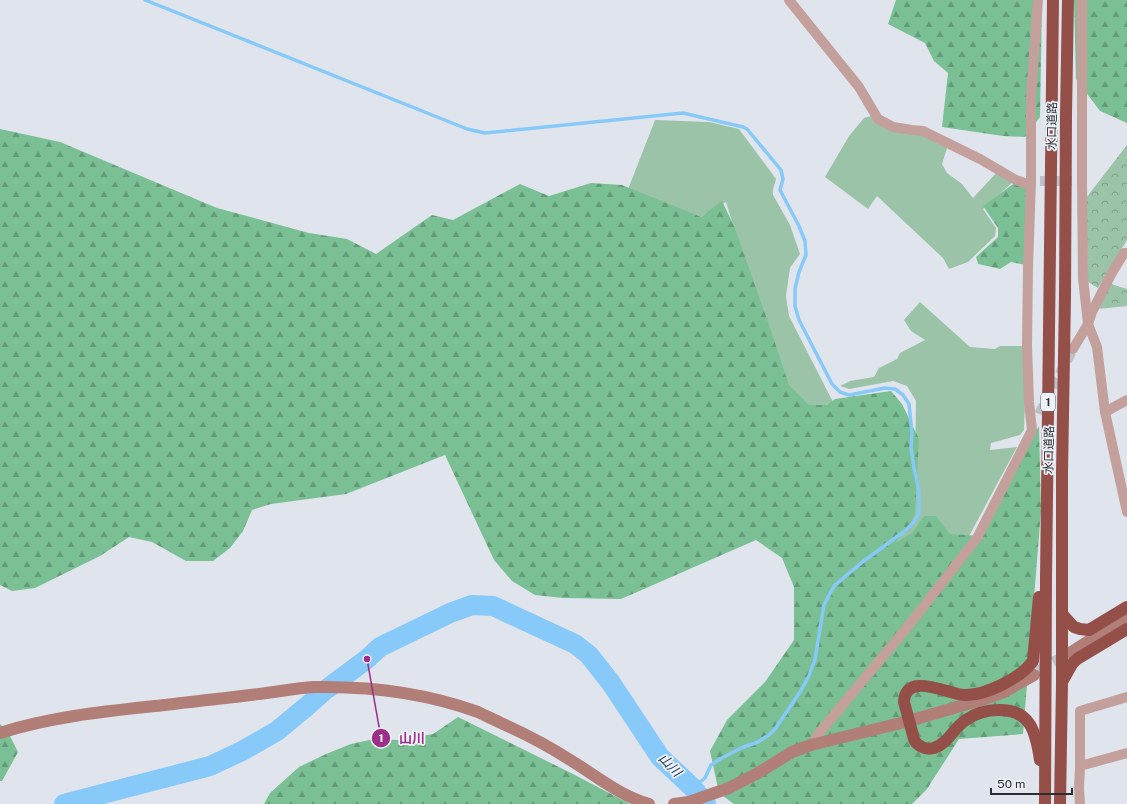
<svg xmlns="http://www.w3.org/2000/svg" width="1127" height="804" font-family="'Public Sans','Noto Sans JP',sans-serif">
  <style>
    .grass { fill: #9ac3a8 }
    .forest { fill: url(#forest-firs) }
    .park { fill: url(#park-crowns) }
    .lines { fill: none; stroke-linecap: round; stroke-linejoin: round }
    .stream { stroke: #87c9f8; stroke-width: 3.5 }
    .river { stroke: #87c9f8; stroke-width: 20 }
    .street-tunnel { stroke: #bcc0c7; stroke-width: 10; stroke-dasharray: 10 5; stroke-linecap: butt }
    .secondary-tunnel { stroke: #bcc0c7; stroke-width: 12; stroke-dasharray: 12 6; stroke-linecap: butt }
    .street { stroke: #c4a09c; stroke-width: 10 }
    .secondary { stroke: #b17e78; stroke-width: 12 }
    .highway { stroke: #954f49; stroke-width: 12 }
    .labels { text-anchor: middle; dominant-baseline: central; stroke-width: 3.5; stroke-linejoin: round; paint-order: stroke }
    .shield { fill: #eef2fa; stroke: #67696d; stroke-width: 1 }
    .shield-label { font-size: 11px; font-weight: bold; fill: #2d2e31 }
    .street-label { font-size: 12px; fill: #2d2e31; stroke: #eef2fa }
    .water-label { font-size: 13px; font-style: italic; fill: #123043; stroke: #eef2fa }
    .leader { fill: none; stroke: #9f2e8a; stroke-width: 1.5 }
    .callout-dot { fill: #9f2e8a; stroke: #eef2fa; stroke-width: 1.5 }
    .mark-label { font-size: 12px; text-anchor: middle; font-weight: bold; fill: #fff }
    .callout-label { font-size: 13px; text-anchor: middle; font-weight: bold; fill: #9f2e8a; stroke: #eef2fa; stroke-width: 3.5; stroke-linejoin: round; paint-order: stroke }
  </style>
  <defs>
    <pattern id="forest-firs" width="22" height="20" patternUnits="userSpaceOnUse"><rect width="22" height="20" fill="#7ac094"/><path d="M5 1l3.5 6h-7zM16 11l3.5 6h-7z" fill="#649c79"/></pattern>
    <pattern id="park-crowns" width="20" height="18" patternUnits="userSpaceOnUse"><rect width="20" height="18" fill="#9ac3a8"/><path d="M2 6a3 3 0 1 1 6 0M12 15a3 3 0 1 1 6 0" fill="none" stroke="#7e9f89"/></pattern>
  </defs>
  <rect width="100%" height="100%" fill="#e0e5ed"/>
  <g class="grass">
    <polygon points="871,116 948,145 942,164 947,173 962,184 973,198 998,171 1014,181 983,209 996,228 995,236 968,262 949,269 943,258 877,196 868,209 825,177 849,136 864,118"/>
    <path d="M655,120L709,122L739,129L776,179C775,184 772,189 773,195L790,225L800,254L790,268L786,296L789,316L834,404L807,407L786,388L764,325L726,202L695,220L627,192Z"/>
    <polygon points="920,302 970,347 995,349 1000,346 1024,346 1027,355 1024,430 1020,435 991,443 990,450 1017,447 968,538 914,534 892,546 915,462 916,401 907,386 893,381 849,389 840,386 850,381 874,377 879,368 897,359 900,353 925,340 911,331 904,320"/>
  </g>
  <g class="forest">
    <polygon points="896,0 1042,0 1040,117 1025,137 1003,136 942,127 948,73 934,61 925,43 888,24"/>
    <polygon points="1074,0 1127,0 1127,123 1100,111 1076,79"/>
    <polygon points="0,129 60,142 217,208 309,233 347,239 376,254 432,215 453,220 520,184 549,196 591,183 622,185 701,217 722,201 734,226 768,322 789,385 809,405 827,405 835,399 891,391 902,404 919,439 915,514 912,521 895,543 912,533 924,516 936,516 950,534 981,536 1039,426 1041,511 1023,734 959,739 927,789 912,804 734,804 719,793 710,751 727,720 765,682 794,640 794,587 782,558 756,540 621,599 563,598 535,595 512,581 494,560 445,455 346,494 271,504 252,510 243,531 230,548 213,561 186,561 152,542 129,537 100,556 35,588 12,591 0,585"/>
    <polygon points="1016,182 1026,185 1026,265 1011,262 1000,269 978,264 976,257 998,237 998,228 983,206"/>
    <polygon points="458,717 573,774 630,804 264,804 270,793 299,767 326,754 351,744 374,739 399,740 433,734"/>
    <polygon points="0,724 7,730 18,752 2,781 0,781"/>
  </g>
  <g class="park">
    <polygon points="1127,145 1127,240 1098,288 1088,282 1086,198"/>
    <polygon points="1111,284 1127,289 1127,306 1098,309"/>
  </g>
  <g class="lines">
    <polyline class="stream" points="145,0 467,129 485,133 683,113 743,127 747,129 781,170 783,179 780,190 799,226 805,241 806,255 799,272 795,289 795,306 799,320 832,384 840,392 849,395 885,388 895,389 903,395 909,404 912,433 911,447 914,468 919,491 919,513 914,522 906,530 861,563 834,586 824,605 815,659 809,676 800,692 775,729 769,735 758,742 741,748 720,759 711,765 705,778 693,788"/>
    <polyline class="river" points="64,804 210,766 242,751 277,731 306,707 324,691 367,659 380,647 450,613 472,605 493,606 575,644 589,655 611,683 660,757 693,788 706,804"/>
    <g class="street-tunnel">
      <polyline points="1040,181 1072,181"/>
      <polyline points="1039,414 1073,349"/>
    </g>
    <polyline class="secondary-tunnel" points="1038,672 1070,653"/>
    <g class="street">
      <polyline points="789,0 859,87 878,119 893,127 912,130 923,131 980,159 1016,180 1030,185"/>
      <polyline points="1082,0 1082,181 1083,278 1088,324 1097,347 1105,412 1127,512"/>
      <polyline points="1073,349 1088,324 1092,312 1101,294 1113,271 1124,253 1127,253"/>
      <polyline points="1105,412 1127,400"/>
      <polyline points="811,745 820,732 909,625 977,538 1032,430 1029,402 1027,346 1028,267 1031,181 1031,96 1038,0"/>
      <polyline points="1080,766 1080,711 1127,697"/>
      <polyline points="1080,804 1079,788 1080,766 1127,753"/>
    </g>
    <g class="secondary">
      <polyline points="1070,653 1127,616"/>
      <path d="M0,733C53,716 110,711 165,705C196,701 228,698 259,694C277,692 296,688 314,687C369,686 426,693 478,712C486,716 495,720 503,724C528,735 552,748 575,763C599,778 621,796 649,804"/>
      <polyline points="674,804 689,802 729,788 758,773 792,752 811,745 909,721 981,700 1004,692 1034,675"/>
    </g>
    <g class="highway">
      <path d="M1039,597L1033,661C1021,678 985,696 964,695C947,694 906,671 904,702L914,739C915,743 918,745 922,747C926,749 930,749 934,748C949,743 953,728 966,720C976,713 986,710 998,710C1031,709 1036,733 1040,760"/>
      <polyline points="1062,614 1074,627 1080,629 1089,630 1127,607"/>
      <polyline points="1062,682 1072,664 1077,659 1127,629"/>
      <polyline points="1045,804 1046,579 1053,0"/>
      <polyline points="1060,804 1062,683 1062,473 1065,296 1066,115 1068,0"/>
    </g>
  </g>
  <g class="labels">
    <rect class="shield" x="1041" y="393" width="14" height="18" rx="3"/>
    <g class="shield-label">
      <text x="1048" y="402">1</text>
    </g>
    <g class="street-label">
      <text transform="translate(1052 126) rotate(-89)">水口道路</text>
      <text transform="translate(1049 450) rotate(-89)">水口道路</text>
    </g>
    <g class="water-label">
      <text transform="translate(670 765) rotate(45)">山川</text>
    </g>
  </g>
  <path class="leader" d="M367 659L381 738"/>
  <g class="callout-dot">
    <circle cx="367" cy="659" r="4"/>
    <circle cx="381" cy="738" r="10"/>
  </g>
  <g class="mark-label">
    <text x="381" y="742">1</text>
  </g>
  <g class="callout-label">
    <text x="412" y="743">山川</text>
  </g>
  <path d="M991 788v6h81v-6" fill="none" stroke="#2d2e31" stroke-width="2"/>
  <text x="997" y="788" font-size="12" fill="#2d2e31" stroke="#eef2fa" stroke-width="3" paint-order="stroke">50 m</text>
</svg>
